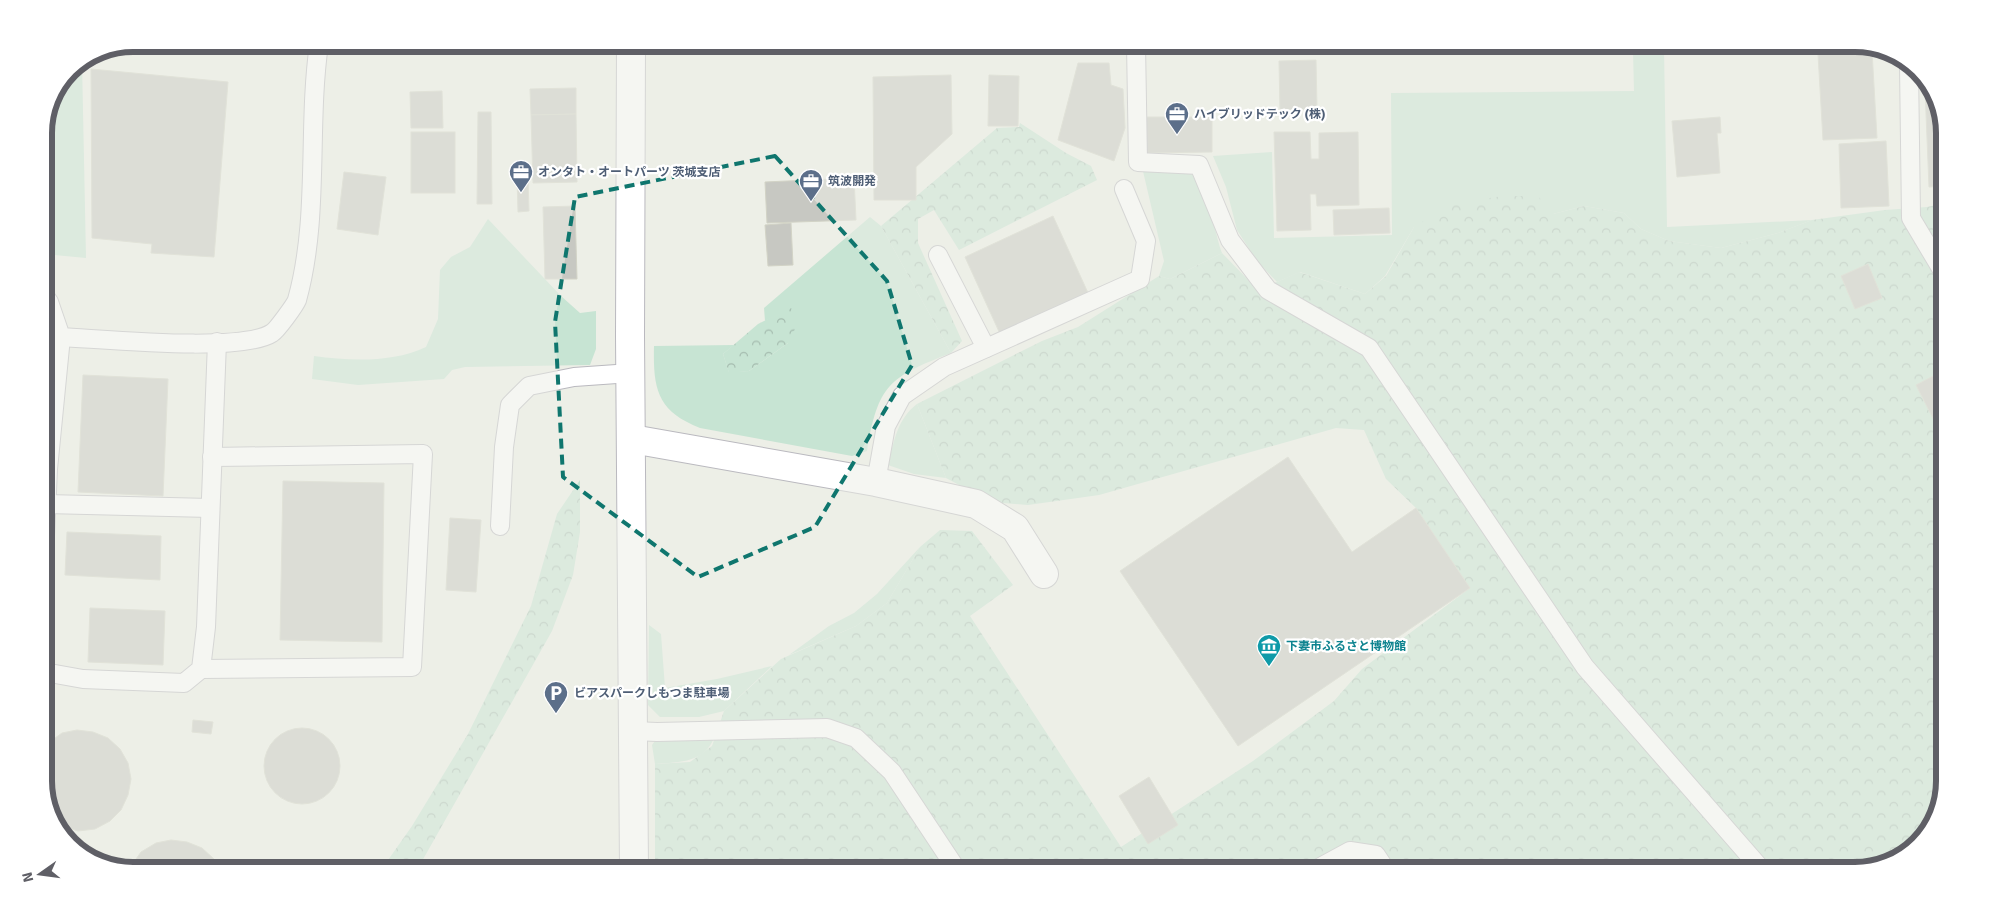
<svg xmlns="http://www.w3.org/2000/svg" width="1989" height="914" font-family="Signika,'Noto Sans JP',sans-serif">
  <style>
    .grass { fill: #c7e4d3 }
    .forest { fill: url(#forest-crowns) }
    .building { fill: #c7c8c2; stroke: #d2d3c6 }
    .lines { fill: none; stroke-linecap: round; stroke-linejoin: round }
    .service-casing { stroke: #bab9bf; stroke-width: 20 }
    .tertiary-casing { stroke: #bab9bf; stroke-width: 30 }
    .service { stroke: #fff; stroke-width: 18 }
    .tertiary { stroke: #fff; stroke-width: 28 }
    .marked { fill: none; stroke: #0f766e; stroke-width: 4; stroke-dasharray: 10 6; stroke-linejoin: round }
    .labels { text-anchor: middle; dominant-baseline: central; stroke-width: 4.5; stroke-linejoin: round; paint-order: stroke }
    .service-label { font-size: 12px; font-weight: bold; fill: #4e5e75; stroke: #fff; text-anchor: start }
    .culture-label { font-size: 12px; font-weight: bold; fill: #0d838f; stroke: #fff; text-anchor: start }
    .rim { fill: none; stroke: #5f5f66; stroke-width: 6 }
  </style>
  <defs>
    <pattern id="forest-crowns" width="20" height="18" patternUnits="userSpaceOnUse" patternTransform="scale(1.25)"><rect width="20" height="18" fill="#c7e4d3"/><path d="M2 6a3 3 0 1 1 6 0M12 15a3 3 0 1 1 6 0" fill="none" stroke="#a5bcaf"/></pattern>
  </defs>
  <rect width="100%" height="100%" fill="#edefe7"/>
  <g class="grass">
    <polygon points="1664,49 1667,227 1812,220 1778,233 1721,248 1669,241 1641,229 1624,213 1584,206 1553,214 1414,227 1385,276 1365,294 1300,272 1277,282 1257,261 1237,230 1226,187 1213,156 1272,152 1274,238 1392,235 1391,93 1634,91 1633,50"/>
    <polygon points="82,62 86,258 44,254 44,128 70,70"/>
    <path d="M1142,167C1159,168 1178,166 1192,174C1207,181 1215,235 1222,253L1170,279L1159,276L1164,261Z"/>
    <path d="M870,217L881,226L951,353C889,377 878,385 867,451L852,456L700,428C657,411 653,389 654,346L734,345L723,354L729,372L749,371L788,343L791,309L765,321L764,308Z"/>
    <path d="M488,219L561,296L580,313L596,311V349L590,365L465,367L452,370L444,379L358,385L312,379L314,356C350,361 392,363 426,347L438,319L440,270L451,257L470,247Z"/>
    <path d="M917,404L946,478L914,474L888,465C894,442 897,419 917,404Z"/>
    <polygon points="920,547 887,603 856,626 789,655 829,626 854,613 877,594"/>
    <polygon points="649,625 661,634 665,688 717,679 772,666 724,711 699,717 660,717 648,705"/>
    <path d="M715,735C706,763 680,762 655,764L652,745L658,737Z"/>
  </g>
  <g class="forest">
    <polygon points="1020,123 1066,153 1091,166 1097,180 959,250 934,210 918,219 918,243 962,341 951,353 881,226 997,128 1019,127"/>
    <polygon points="1503,196 1538,196 1553,214 1584,206 1624,213 1641,229 1669,241 1721,248 1778,233 1812,220 1885,210 1927,207 1945,203 1945,781 1938,815 1906,855 1856,870 655,870 655,764 690,762 712,746 724,711 781,659 856,626 887,603 920,547 940,530 972,531 1013,585 970,616 1121,847 1253,761 1334,701 1362,669 1470,588 1416,508 1386,479 1364,430 1336,428 1099,495 1028,505 991,502 946,478 917,404 1042,341 1078,327 1159,276 1170,279 1222,253 1256,288 1277,282 1299,272 1365,294 1386,276 1414,227 1450,204"/>
    <polygon points="791,308 796,315 795,329 788,343 749,371 729,373 723,354 758,324"/>
    <polygon points="580,480 580,532 573,575 552,631 417,870 381,870 412,826 468,734 531,606 557,514"/>
  </g>
  <g class="building">
    <polygon points="1872,51 1877,138 1823,140 1818,54"/>
    <polygon points="1316,60 1317,109 1280,110 1279,61"/>
    <polygon points="1078,63 1109,63 1111,85 1123,89 1125,128 1114,161 1058,140"/>
    <polygon points="91,69 228,82 214,257 151,253 152,244 92,238"/>
    <polygon points="951,75 952,134 916,167 916,200 874,200 873,77"/>
    <polygon points="989,75 1019,76 1018,126 988,126"/>
    <polygon points="576,88 576,114 531,115 530,89"/>
    <polygon points="1925,89 1932,89 1945,128 1945,186 1929,187"/>
    <polygon points="442,91 443,128 411,128 410,92"/>
    <polygon points="478,112 491,112 492,204 477,204"/>
    <polygon points="576,114 577,182 533,183 531,115"/>
    <polygon points="1142,117 1212,117 1212,152 1143,153"/>
    <polygon points="1720,117 1721,133 1717,133 1720,173 1677,177 1672,121"/>
    <rect x="411" y="132" width="44" height="61"/>
    <polygon points="1274,132 1310,132 1311,159 1319,159 1319,133 1358,132 1359,205 1317,206 1316,194 1310,194 1311,230 1277,231"/>
    <polygon points="1886,141 1889,206 1841,208 1839,144"/>
    <polygon points="344,172 386,177 378,235 337,229"/>
    <polygon points="517,178 528,178 529,211 518,212"/>
    <polygon points="854,178 856,220 767,223 765,182"/>
    <polygon points="575,206 577,279 545,279 543,207"/>
    <polygon points="1389,208 1390,233 1334,235 1333,210"/>
    <polygon points="1053,216 1089,295 1001,336 965,257"/>
    <polygon points="791,223 793,265 768,266 765,225"/>
    <polygon points="1868,264 1882,298 1855,309 1841,276"/>
    <polygon points="1943,371 1945,432 1941,434 1916,385"/>
    <polygon points="83,375 168,379 163,496 78,492"/>
    <polygon points="1288,457 1352,552 1416,508 1470,588 1238,746 1120,571"/>
    <polygon points="283,481 384,483 382,642 280,640"/>
    <polygon points="450,518 481,520 476,592 446,590"/>
    <polygon points="67,532 161,536 160,580 65,575"/>
    <polygon points="90,608 165,611 163,665 88,662"/>
    <polygon points="193,720 213,722 211,734 192,732"/>
    <circle cx="302" cy="766" r="38"/>
    <polygon points="77,730 93,732 108,738 120,749 128,763 131,779 128,795 121,810 110,821 95,829 78,831 59,825 44,787 44,746 62,733"/>
    <polygon points="1149,777 1178,825 1148,844 1119,796"/>
    <polygon points="171,840 187,842 202,848 214,859 220,870 129,869 141,852 156,843"/>
  </g>
  <g class="lines">
    <g class="service-casing">
      <g id="service">
        <polyline points="1136,44 1138,162 1199,165 1230,240 1268,290 1369,348 1585,667 1762,870"/>
        <polyline points="1909,66 1911,218 1945,275"/>
        <polyline points="938,255 986,348"/>
        <path d="M44,295L49,302L61,337C104,339 241,353 272,333C277,330 295,305 297,300C320,217 307,128 319,44"/>
        <polyline points="876,482 886,426 902,396 944,367 1140,279 1146,241 1124,189"/>
        <polyline points="46,504 210,508"/>
        <polyline points="500,526 504,447 510,405 529,386 574,377 631,373"/>
        <polyline points="44,558 48,469 61,337"/>
        <polyline points="201,669 412,667 423,454 212,457"/>
        <polyline points="44,672 83,679 184,683 201,669 206,627 217,342"/>
        <polyline points="634,731 657,732 827,728 856,738 892,772 957,870"/>
        <polyline points="1315,870 1350,851 1376,855 1386,870"/>
      </g>
    </g>
    <g class="tertiary-casing">
      <g id="tertiary">
        <polyline points="631,44 630,336 634,870"/>
        <polyline points="632,439 876,482 976,504 1015,528 1044,574"/>
      </g>
    </g>
    <use href="#service" class="service"/>
    <use href="#tertiary" class="tertiary"/>
  </g>
  <path d="M0 0H1989V914H0ZM775,156L887,281L912,365L815,527L698,577L563,477L555,322L575,197Z" fill="#edefe7" fill-opacity=".55" fill-rule="evenodd"/>
  <path class="marked" d="M775,156L887,281L912,365L815,527L698,577L563,477L555,322L575,197Z"/>
  <defs>
    <g id="office-pin" transform="scale(1.25)"><path d="M0 17L-7.5 6A9.5 9.5 0 1 1 7.5 6Z" fill="#5c6f8a" stroke="#fff"/><path d="M-6-3h4V-5.5h4V-3h4V5H-6ZM-1-4.5V-3h2v-1.5ZM-6 0V1H6V0Z" fill="#fff"/></g>
    <g id="museum-pin" transform="scale(1.25)"><path d="M0 17L-7.5 6A9.5 9.5 0 1 1 7.5 6Z" fill="#0f9aa8" stroke="#fff"/><path d="M0-6L6-3V-2H-6V-3ZM-5-1h2V3h-2ZM-1-1h2V3h-2ZM3-1h2V3H3ZM-6 4H6V6H-6Z" fill="#fff"/></g>
    <g id="parking-pin" transform="scale(1.25)"><path d="M0 17L-7.5 6A9.5 9.5 0 1 1 7.5 6Z" fill="#5c6f8a" stroke="#fff"/><path d="M-3.5-5.5H1a3.5 3.5 0 0 1 0 7H-1V5.5H-3.5ZM-1-3.4V-.6H.8a1.4 1.4 0 0 0 0-2.8Z" fill="#fff"/></g>
  </defs>
  <g fill-rule="evenodd">
    <use href="#office-pin" x="1177" y="114"/>
    <use href="#office-pin" x="521" y="172"/>
    <use href="#office-pin" x="811" y="181"/>
    <use href="#museum-pin" x="1269" y="646"/>
    <use href="#parking-pin" x="556" y="693"/>
  </g>
  <g class="labels">
    <g class="service-label">
      <text x="1194" y="114">ハイブリッドテック (株)</text>
      <text x="538" y="172">オンタト・オートパーツ 茨城支店</text>
      <text x="828" y="181">筑波開発</text>
      <text x="574" y="693">ビアスパークしもつま駐車場</text>
    </g>
    <g class="culture-label">
      <text x="1286" y="646">下妻市ふるさと博物館</text>
    </g>
  </g>
  <path d="M0 0H1989V914H0ZM133 52H1855A81 81 0 0 1 1936 133V781A81 81 0 0 1 1855 862H133A81 81 0 0 1 52 781V133A81 81 0 0 1 133 52Z" fill="#fff" fill-rule="evenodd"/>
  <path class="rim" d="M133 52H1855A81 81 0 0 1 1936 133V781A81 81 0 0 1 1855 862H133A81 81 0 0 1 52 781V133A81 81 0 0 1 133 52Z"/>
  <g transform="translate(40 874) rotate(256)" stroke="#ffffff" stroke-width="4" paint-order="stroke">
  <path d="M0-4L9 19L0 12L-9 19Z" fill="#5f5f66"/>
  <text y="-8" font-size="14" font-weight="bold" text-anchor="middle" fill="#5f5f66">N</text>
  </g>
</svg>
